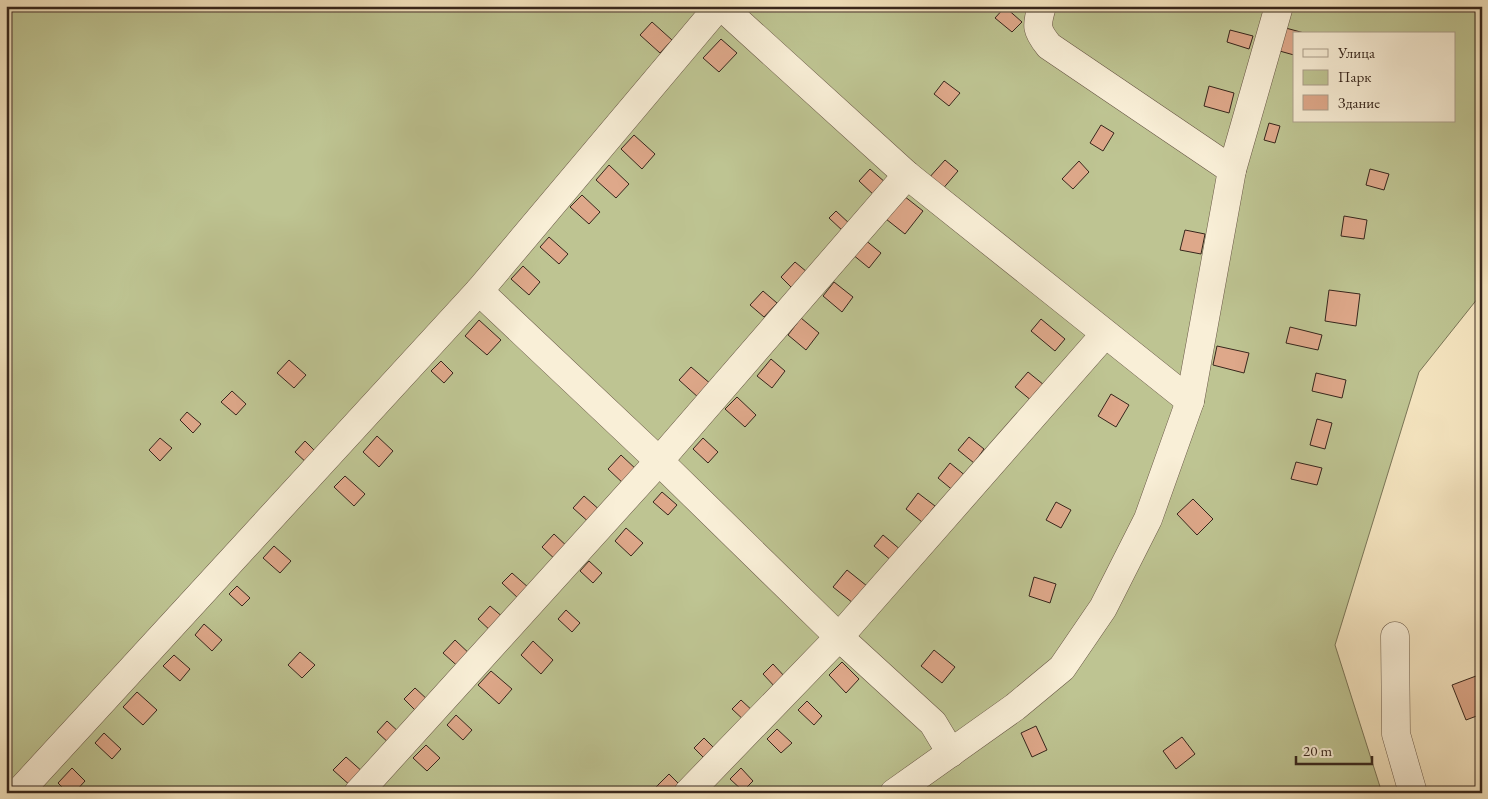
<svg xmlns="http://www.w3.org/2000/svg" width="1488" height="799" font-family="'EB Garamond',serif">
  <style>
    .green { fill: #bec492; stroke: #7a7557; fill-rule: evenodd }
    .building { fill: #dea88a; stroke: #37261c }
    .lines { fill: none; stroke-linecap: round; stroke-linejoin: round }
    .minor-casing { stroke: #675645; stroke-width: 29 }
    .minor { stroke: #f9efd7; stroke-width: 28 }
  </style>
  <rect width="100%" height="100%" fill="#f6e6c1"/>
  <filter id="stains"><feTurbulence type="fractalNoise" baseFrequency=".004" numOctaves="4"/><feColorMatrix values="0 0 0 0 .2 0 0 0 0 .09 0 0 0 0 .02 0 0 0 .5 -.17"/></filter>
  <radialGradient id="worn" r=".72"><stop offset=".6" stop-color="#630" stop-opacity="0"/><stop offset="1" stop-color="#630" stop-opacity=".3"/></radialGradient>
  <path class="green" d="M6,6H1482V293L1419,372L1335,645L1382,793H6ZM1294,34H1454V121H1294Z"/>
  <g class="building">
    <polygon points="1311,6 1330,6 1328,11"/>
    <polygon points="1005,7 1022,22 1012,32 995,18"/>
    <polygon points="652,22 672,40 660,53 640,35"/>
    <polygon points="1282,27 1308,34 1294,34 1294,55 1276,50"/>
    <polygon points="1230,30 1253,36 1249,49 1227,42"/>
    <polygon points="721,39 737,53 719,72 703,58"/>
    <polygon points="944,81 960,93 949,106 934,94"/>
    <polygon points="1209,86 1234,93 1229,113 1204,106"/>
    <polygon points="1269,123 1280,126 1275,143 1264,140"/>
    <polygon points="1101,125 1114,133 1103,151 1090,143"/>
    <polygon points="634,135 655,154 642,169 621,149"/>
    <polygon points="945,160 958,171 941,191 928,179"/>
    <polygon points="1079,161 1089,172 1073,189 1062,179"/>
    <polygon points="609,165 629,184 616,198 596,180"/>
    <polygon points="870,169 886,183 875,196 859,181"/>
    <polygon points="1370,169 1389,174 1384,190 1366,185"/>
    <polygon points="582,195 600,212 589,224 570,207"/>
    <polygon points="904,196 923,211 905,234 886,219"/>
    <polygon points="836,211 851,225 844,232 829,218"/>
    <polygon points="1344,216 1367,220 1364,239 1341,236"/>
    <polygon points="1185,230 1205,234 1201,254 1180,250"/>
    <polygon points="549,237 568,254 559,264 540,247"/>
    <polygon points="864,239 881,253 869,268 852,254"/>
    <polygon points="795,262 807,272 792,288 781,277"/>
    <polygon points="523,266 540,282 529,295 511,279"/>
    <polygon points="834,282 853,297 842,312 823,296"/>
    <polygon points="1329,290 1360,294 1356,326 1325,321"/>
    <polygon points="763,291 777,303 764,317 750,305"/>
    <polygon points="801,318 819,333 806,350 788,335"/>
    <polygon points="1041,319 1065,339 1055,351 1031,331"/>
    <polygon points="479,320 501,340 487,355 465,336"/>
    <polygon points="1290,327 1322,335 1318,350 1286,343"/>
    <polygon points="1217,346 1249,353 1244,373 1213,365"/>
    <polygon points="771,359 785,371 772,388 757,376"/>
    <polygon points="289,360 306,375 294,388 277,373"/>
    <polygon points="441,361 453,373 444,383 431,371"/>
    <polygon points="691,367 712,385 699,398 679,380"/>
    <polygon points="1028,372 1044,385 1032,401 1015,387"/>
    <polygon points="1316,373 1346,380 1342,398 1312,391"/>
    <polygon points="232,391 246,404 236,415 221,402"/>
    <polygon points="1111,394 1129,405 1116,427 1098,416"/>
    <polygon points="737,397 756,415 745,427 725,409"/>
    <polygon points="187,412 201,424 193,433 180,420"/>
    <polygon points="1317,419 1332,423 1325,449 1310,445"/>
    <polygon points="377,436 393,451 379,467 363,452"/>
    <polygon points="969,437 984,449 974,463 958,450"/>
    <polygon points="160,438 172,448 160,461 149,450"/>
    <polygon points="703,438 718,452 708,463 693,449"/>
    <polygon points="305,441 319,455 309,465 295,452"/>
    <polygon points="621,455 638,471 625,485 608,469"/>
    <polygon points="1296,462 1322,468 1317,485 1291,479"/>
    <polygon points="950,463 967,477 955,492 938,478"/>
    <polygon points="345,476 365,494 354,506 334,487"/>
    <polygon points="662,492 677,505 668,515 653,502"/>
    <polygon points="918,493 935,506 922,522 906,509"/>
    <polygon points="584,496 602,512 591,524 573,508"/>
    <polygon points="1193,499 1213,519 1197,535 1177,514"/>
    <polygon points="1056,502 1071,510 1061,528 1046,520"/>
    <polygon points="626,528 643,543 631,556 615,541"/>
    <polygon points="554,534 571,550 559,563 542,547"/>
    <polygon points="883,535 901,550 892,561 874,546"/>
    <polygon points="274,546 291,561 280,573 263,558"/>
    <polygon points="589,561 602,573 593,583 580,571"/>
    <polygon points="847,570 867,586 853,603 833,587"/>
    <polygon points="512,573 529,588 519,599 502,583"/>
    <polygon points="1034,577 1056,584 1050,603 1029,596"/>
    <polygon points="237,586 250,598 242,606 229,594"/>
    <polygon points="490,606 504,618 492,632 478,619"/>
    <polygon points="566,610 580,623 572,632 558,619"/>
    <polygon points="204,624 222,640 212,651 195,635"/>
    <polygon points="455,640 473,657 462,670 443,653"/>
    <polygon points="533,641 553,660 541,674 521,655"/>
    <polygon points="934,650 955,667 942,683 921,666"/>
    <polygon points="300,652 315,665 302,678 288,665"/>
    <polygon points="174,655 190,669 180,681 163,666"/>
    <polygon points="842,662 859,679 846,693 829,675"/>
    <polygon points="773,664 786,678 776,688 763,674"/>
    <polygon points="491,671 512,689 499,704 478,685"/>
    <polygon points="1476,676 1482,690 1482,714 1466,720 1452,685"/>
    <polygon points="415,688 429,701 418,713 404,699"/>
    <polygon points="137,692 157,710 143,725 123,707"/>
    <polygon points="741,700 755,713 746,722 732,709"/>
    <polygon points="807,701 822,716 814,725 798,710"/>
    <polygon points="456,715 472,730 463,740 447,725"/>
    <polygon points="387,721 401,734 391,745 377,732"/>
    <polygon points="1036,726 1047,750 1032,757 1021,733"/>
    <polygon points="777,729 792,743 781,753 767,739"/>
    <polygon points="104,733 121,749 112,759 95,743"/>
    <polygon points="1182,737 1195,754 1176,769 1163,751"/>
    <polygon points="704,738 717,751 707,761 694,748"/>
    <polygon points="426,745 440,758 427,771 413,758"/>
    <polygon points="346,757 364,773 352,787 333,770"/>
    <polygon points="72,768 85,781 74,793 68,793 58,783"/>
    <polygon points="741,768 753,781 743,791 730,779"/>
    <polygon points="669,774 684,789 680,793 662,793 656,787"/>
  </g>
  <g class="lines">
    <g class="minor-casing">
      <g id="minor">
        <polyline points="721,6 907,175 1190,401"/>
        <polyline points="1232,170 1279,6"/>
        <polyline points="479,291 659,461 839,637 933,723 951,753"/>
        <polyline points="1395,636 1396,734 1413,793"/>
        <polyline points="18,793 479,291 719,6"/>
        <polyline points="358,793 659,461 907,175"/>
        <polyline points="688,793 839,637 1105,334"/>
        <path d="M894,793L1015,707L1062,668L1103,608L1148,519L1190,401L1232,170L1049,46C1036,30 1036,26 1042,6"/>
      </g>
    </g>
    <use href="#minor" class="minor"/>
  </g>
  <rect width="1488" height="799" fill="none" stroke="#f6e6c1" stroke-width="25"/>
  <rect x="8" y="8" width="1473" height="784" fill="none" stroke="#37261c" stroke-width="2.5"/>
  <rect x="12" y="12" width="1463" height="774" fill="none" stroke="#37261c"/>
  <rect x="1293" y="32" width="162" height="90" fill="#f9efd7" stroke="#ab9f8c"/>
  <rect x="1303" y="49" width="25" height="8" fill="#f9efd7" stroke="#ab9f8c"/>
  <text x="1338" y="58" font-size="15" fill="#37261c">Улица</text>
  <rect x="1303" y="70" width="25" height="15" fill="#bec492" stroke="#ab9f8c"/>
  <text x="1338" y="82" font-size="15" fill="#37261c">Парк</text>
  <rect x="1303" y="95" width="25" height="15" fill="#dea88a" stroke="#ab9f8c"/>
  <text x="1338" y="108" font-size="15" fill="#37261c">Здание</text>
  <path d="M1296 756v8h76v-8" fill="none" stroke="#37261c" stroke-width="2.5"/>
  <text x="1303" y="756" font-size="15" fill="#37261c" stroke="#f9efd7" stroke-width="4" paint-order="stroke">20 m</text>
  <rect width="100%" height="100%" filter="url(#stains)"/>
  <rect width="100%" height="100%" fill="url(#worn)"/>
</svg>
